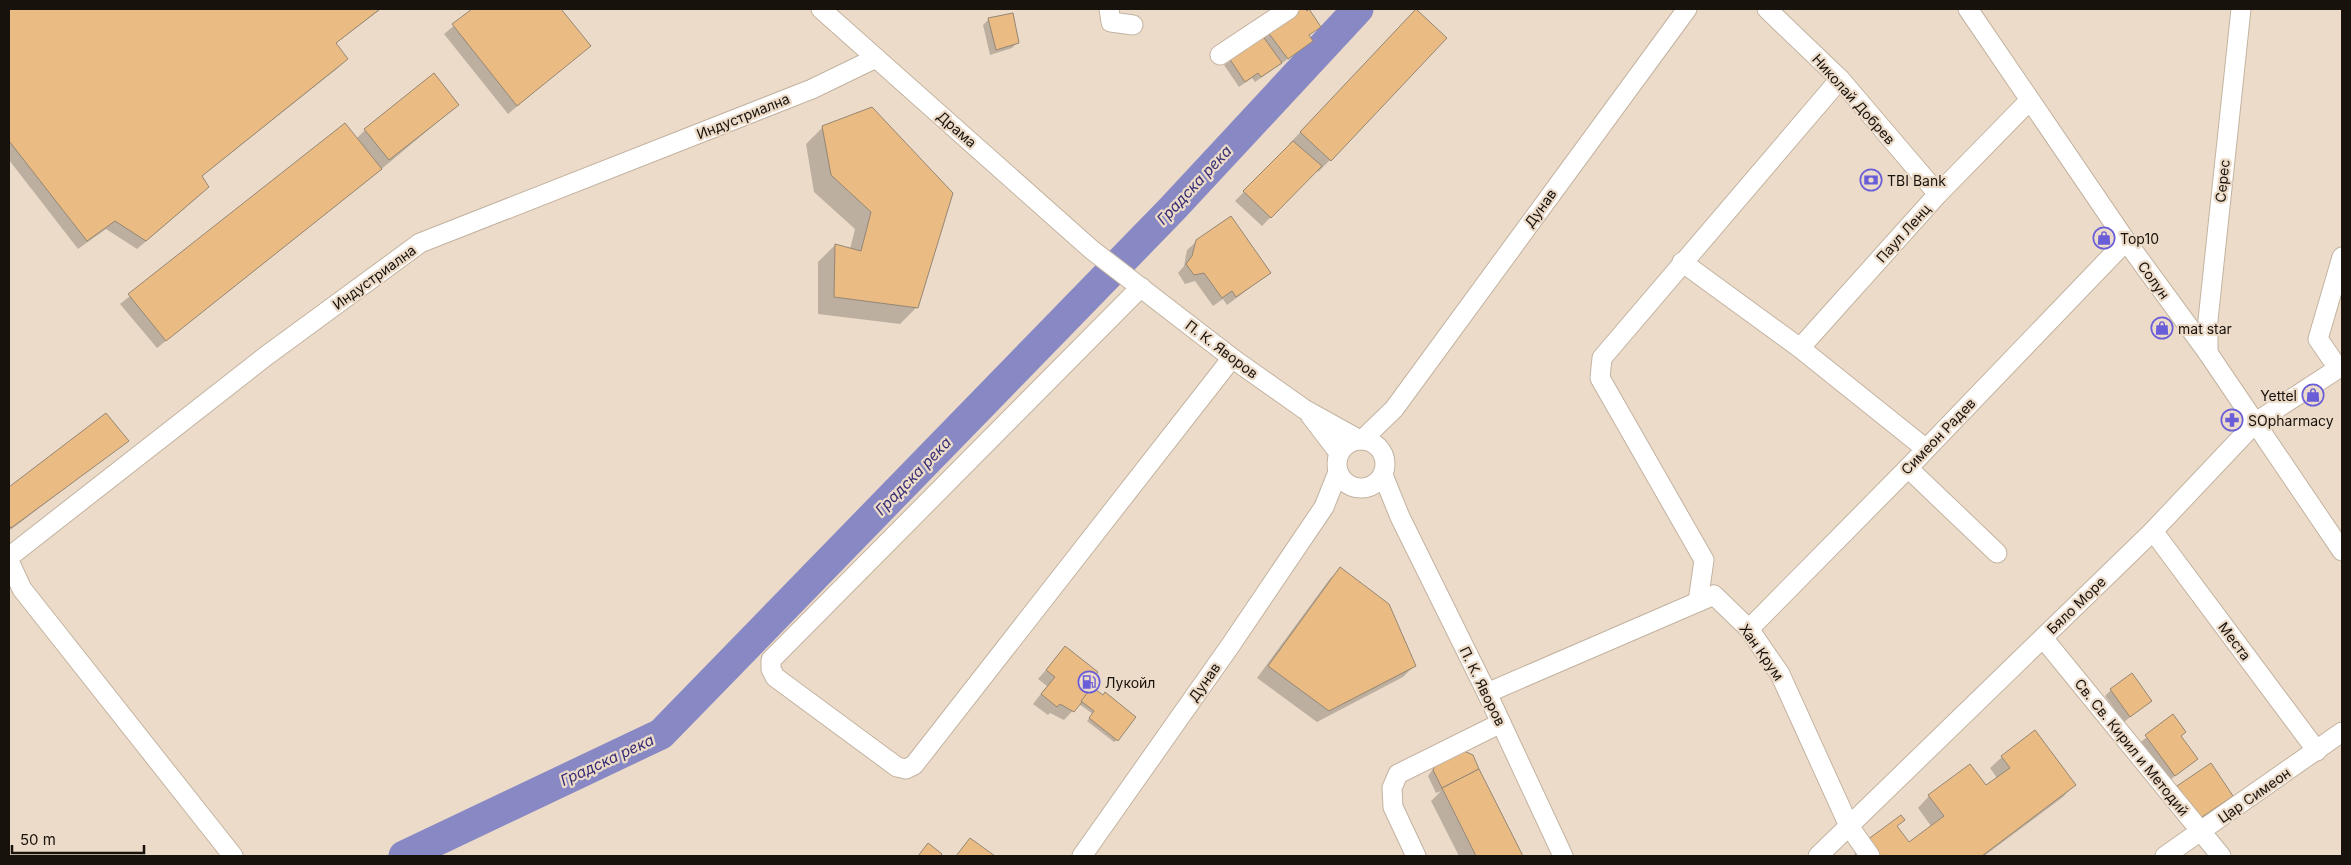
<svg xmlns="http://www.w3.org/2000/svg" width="2351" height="865" font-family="Inter,sans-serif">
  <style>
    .shadow { fill: #0003 }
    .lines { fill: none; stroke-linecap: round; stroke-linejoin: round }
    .river { stroke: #8888c5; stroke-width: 31 }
    .building { fill: #eabc83; stroke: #958674 }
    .minor-casing { stroke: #c3b3a1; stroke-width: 21 }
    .minor { stroke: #fff; stroke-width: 19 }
    .labels { text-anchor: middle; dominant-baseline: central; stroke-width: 4.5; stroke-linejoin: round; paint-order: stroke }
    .street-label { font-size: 14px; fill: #18120c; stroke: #ecdbc8 }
    .poi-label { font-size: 14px; fill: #18120c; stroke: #ecdbc8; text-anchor: start }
    .water-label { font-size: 15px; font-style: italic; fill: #352c75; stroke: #ecdbc8 }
  </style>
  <rect width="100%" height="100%" fill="#ecdbc8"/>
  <g class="shadow">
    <polygon points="9,9 381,9 335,44 346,59 338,68 201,177 199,196 137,249 106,229 78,249 9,160"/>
    <polygon points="474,9 560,9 589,46 508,114 444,34"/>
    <polygon points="1301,9 1319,27 1308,36 1306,46 1255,82 1252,78 1239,87 1224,65"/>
    <polygon points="989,19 1018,42 1012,48 990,55 983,25"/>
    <polygon points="1405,22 1445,38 1330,160 1318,172 1316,170 1262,226 1235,201 1290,145 1289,144"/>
    <polygon points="458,105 372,177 157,348 120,304 345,125 356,139 365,130"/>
    <polygon points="872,109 917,307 900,324 818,314 818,262 835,245 850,249 855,229 814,192 806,144 823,127"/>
    <polygon points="1197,241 1270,273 1227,305 1223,299 1213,306 1195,281 1185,284 1178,273 1184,266 1187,250"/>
    <polygon points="105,414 127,441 9,531 9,488"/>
    <polygon points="1340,568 1415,665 1403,677 1317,722 1257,678 1329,580"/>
    <polygon points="1065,648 1092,677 1092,688 1117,740 1114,742 1087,721 1093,714 1079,704 1064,720 1050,713 1048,715 1033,704 1047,686 1038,679"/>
    <polygon points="2111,690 2151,701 2124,722 2105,696"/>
    <polygon points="2173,716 2180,736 2196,759 2165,784 2137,745"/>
    <polygon points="2002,757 2074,785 2063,797 1984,856 1853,856 1864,844 1896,827 1909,843 1931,826 1918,808 1929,796 1986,787 1997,778 1990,768"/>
    <polygon points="1436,765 1478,770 1521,856 1459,856 1431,801 1441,791 1436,793 1428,776"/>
    <polygon points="2211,765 2232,796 2223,804 2190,827 2169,796 2178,787"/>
  </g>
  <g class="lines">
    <polyline class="river" points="404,856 661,734 1172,209 1358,9"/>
  </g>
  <g class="building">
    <polygon points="9,9 380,9 336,43 348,59 202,176 209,187 146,241 115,221 87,241 9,141"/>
    <polygon points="472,9 561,9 591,46 517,106 452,24"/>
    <polygon points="1299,9 1305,9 1307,11 1309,9 1321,27 1309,35 1313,41 1288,59 1267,31"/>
    <polygon points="1416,9 1447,38 1331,161 1300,132"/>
    <polygon points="1013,13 1019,43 996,50 988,18"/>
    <polygon points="1262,35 1282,63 1261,77 1258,73 1245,82 1229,58"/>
    <polygon points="434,73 459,105 389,160 364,129"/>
    <polygon points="872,107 953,193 918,308 834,297 835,244 861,251 871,212 831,175 822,126"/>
    <polygon points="345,123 382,169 166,341 128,294"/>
    <polygon points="1293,141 1322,166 1271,218 1243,191"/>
    <polygon points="1231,216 1271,273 1236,297 1232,291 1222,298 1204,273 1194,275 1186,264 1192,256 1196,240"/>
    <polygon points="106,413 129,441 11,528 9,525 9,487"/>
    <polygon points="1340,567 1389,604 1416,666 1329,711 1268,666"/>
    <polygon points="1065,646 1098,672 1094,677 1099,681 1074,712 1060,704 1057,707 1041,694 1055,677 1046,670"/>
    <polygon points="2132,673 2152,701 2130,717 2110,689"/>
    <polygon points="1092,687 1103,695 1105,692 1136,717 1118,741 1089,718 1094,711 1081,701"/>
    <polygon points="2173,714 2186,732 2181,736 2198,759 2175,776 2145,735"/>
    <polygon points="2035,730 2076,785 1982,856 1873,856 1863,843 1901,815 1905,820 1897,826 1909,842 1944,816 1928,795 1970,764 1986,785 2010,768 2001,756"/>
    <polygon points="1464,751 1473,755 1479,769 1442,788 1433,770 1436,764"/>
    <polygon points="2211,763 2233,796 2199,819 2177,786"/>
    <polygon points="1479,769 1523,856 1476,856 1442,788"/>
    <polygon points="970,838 988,851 995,856 956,856"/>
    <polygon points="928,843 942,854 940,856 918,856"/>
  </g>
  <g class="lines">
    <g class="minor-casing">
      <g id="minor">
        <polyline points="821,9 1092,250 1232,358 1304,409 1358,439"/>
        <polyline points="1109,9 1111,22 1133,25"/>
        <polyline points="1767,9 1840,79 1938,194"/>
        <polyline points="1968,9 2126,241 2208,353 2342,551"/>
        <polyline points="1220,55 1289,9"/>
        <polyline points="1682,262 1800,348 1926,449"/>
        <polyline points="1141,287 771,660 771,669 775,677 897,767 906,769 914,765 1232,358"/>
        <polyline points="1800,348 1938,194 2030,100"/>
        <polyline points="2208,353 2208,320 2241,9"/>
        <polyline points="2338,368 2318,339 2342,257"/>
        <polyline points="1310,415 1339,453"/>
        <circle cx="1361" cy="464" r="24"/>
        <polyline points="1362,440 1394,409 1687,9"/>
        <polyline points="1908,468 1997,553"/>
        <polyline points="1383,475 1400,517 1487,693 1563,856"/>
        <polyline points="2153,531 2317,751"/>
        <polyline points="9,557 266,356 420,243 812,89 876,58"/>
        <polyline points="9,561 22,589 233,856"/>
        <polyline points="1698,602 1704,560 1600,378 1602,358 1840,79"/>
        <polyline points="1749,629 1908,468 2126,241"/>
        <polyline points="2043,638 2221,856"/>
        <polyline points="1487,693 1714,595 1749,629 1780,674 1849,826 1870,856"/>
        <polyline points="1082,856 1230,646 1324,507 1338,472"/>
        <polyline points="1416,856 1393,807 1392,788 1398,774 1501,723"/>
        <polyline points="1818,856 2153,531 2256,422 2342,366"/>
        <polyline points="2165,856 2342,732"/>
      </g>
    </g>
    <use href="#minor" class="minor"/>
  </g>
  <defs>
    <g id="bank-ring" transform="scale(1.125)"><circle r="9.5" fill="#ecdbc8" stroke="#6a5ed8" stroke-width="1.5"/><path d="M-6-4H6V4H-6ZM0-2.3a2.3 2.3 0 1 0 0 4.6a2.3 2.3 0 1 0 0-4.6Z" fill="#6a5ed8"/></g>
    <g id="shop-ring" transform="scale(1.125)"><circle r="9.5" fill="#ecdbc8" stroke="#6a5ed8" stroke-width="1.5"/><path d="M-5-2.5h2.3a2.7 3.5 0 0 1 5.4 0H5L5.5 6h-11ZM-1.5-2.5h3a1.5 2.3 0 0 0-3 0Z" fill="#6a5ed8"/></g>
    <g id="pharmacy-ring" transform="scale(1.125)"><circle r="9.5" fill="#ecdbc8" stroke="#6a5ed8" stroke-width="1.5"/><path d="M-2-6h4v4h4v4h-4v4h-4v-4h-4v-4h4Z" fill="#6a5ed8"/></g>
    <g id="fuel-ring" transform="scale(1.125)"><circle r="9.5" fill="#ecdbc8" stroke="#6a5ed8" stroke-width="1.5"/><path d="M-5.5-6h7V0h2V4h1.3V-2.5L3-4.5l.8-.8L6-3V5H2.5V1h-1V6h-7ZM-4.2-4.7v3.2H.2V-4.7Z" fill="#6a5ed8"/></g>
  </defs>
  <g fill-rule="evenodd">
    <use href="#bank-ring" x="1871" y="180"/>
    <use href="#shop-ring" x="2104" y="238"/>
    <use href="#shop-ring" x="2162" y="328"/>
    <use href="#shop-ring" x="2313" y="395"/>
    <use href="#pharmacy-ring" x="2232" y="420"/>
    <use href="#fuel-ring" x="1089" y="682"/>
  </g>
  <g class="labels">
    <g class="street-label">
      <text transform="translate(1854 99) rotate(48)">Николай Добрев</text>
      <text transform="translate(743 116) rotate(-22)">Индустриална</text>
      <text transform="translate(957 129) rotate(41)">Драма</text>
      <text transform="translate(2222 181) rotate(-84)">Серес</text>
      <text transform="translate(1540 208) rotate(-54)">Дунав</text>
      <text transform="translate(1903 233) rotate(-48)">Паул Ленц</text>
      <text transform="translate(374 277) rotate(-36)">Индустриална</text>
      <text transform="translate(2154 280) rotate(54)">Солун</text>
      <text transform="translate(1222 349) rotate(37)">П. К. Яворов</text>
      <text transform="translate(1938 436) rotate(-46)">Симеон Радев</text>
      <text transform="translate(2076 605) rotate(-44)">Бяло Море</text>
      <text transform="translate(2235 641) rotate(53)">Места</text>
      <text transform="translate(1762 652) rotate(55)">Хан Крум</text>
      <text transform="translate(1204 682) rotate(-55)">Дунав</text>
      <text transform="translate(1483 686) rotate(64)">П. К. Яворов</text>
      <text transform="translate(2132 747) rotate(51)">Св. Св. Кирил и Методий</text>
      <text transform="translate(2254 795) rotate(-35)">Цар Симеон</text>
    </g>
    <g class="poi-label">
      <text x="1887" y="180">TBI Bank</text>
      <text x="2120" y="238">Top10</text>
      <text x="2178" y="328">mat star</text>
      <text x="2297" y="395" text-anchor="end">Yettel</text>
      <text x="2248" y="420">SOpharmacy</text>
      <text x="1105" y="682">Лукойл</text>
    </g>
    <g class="water-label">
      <text transform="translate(1194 185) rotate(-47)">Градска река</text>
      <text transform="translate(913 476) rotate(-46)">Градска река</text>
      <text transform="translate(607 760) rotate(-25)">Градска река</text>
    </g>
  </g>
  <rect width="2351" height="865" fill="none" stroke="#18120c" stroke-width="20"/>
  <path d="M12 845v8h132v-8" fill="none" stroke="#18120c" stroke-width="2.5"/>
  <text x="20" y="845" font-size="15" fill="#18120c" stroke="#ecdbc8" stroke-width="4" paint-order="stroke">50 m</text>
</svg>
